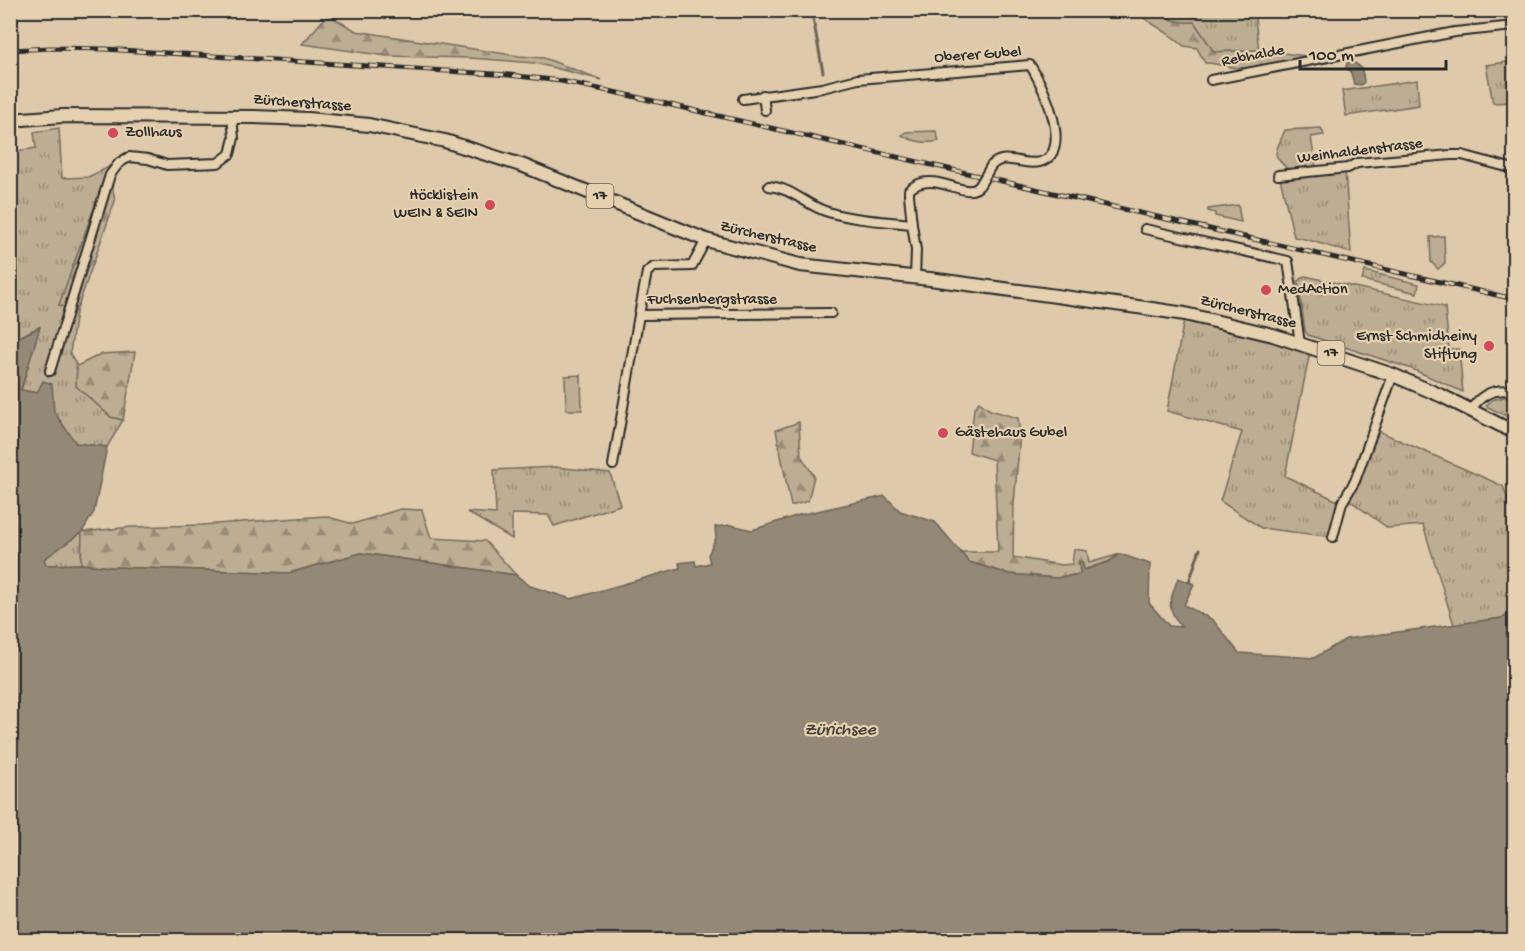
<svg xmlns="http://www.w3.org/2000/svg" width="1525" height="951" font-family="'Gochi Hand',sans-serif">
  <style>
    .grass { fill: url(#grass-tufts); stroke: #746c5e; stroke-width: 1.5 }
    .forest { fill: url(#forest-firs); stroke: #746c5e; stroke-width: 1.5 }
    .park { fill: #bdad92; stroke: #746c5e; stroke-width: 1.5 }
    .water { fill: #948976; stroke: #6a6358; stroke-width: 1.5 }
    .lines { fill: none; stroke-linecap: round; stroke-linejoin: round }
    .stream { stroke: #6a6358; stroke-width: 3 }
    .minor-casing { stroke: #2b2b2b; stroke-width: 12 }
    .primary-casing { stroke: #2b2b2b; stroke-width: 16 }
    .minor { stroke: #e5d1af; stroke-width: 8 }
    .primary { stroke: #e5d1af; stroke-width: 12 }
    .rail-casing { stroke: #2b2b2b; stroke-width: 5 }
    .rail { stroke: #e5d1af; stroke-width: 3; stroke-dasharray: 9; stroke-linecap: butt }
    .minor-bridge-casing { stroke: #2b2b2b; stroke-width: 12; stroke-linecap: butt }
    .minor-bridge { stroke: #e5d1af; stroke-width: 8 }
    .poi-dot { fill: #d1495b; stroke: #e5d1af; stroke-width: 2 }
    .labels { text-anchor: middle; dominant-baseline: central; stroke-width: 4.5; stroke-linejoin: round; paint-order: stroke }
    .shield { fill: #e5d1af; stroke: #635d53; stroke-width: 1.5 }
    .shield-label { font-size: 15px; font-weight: bold; fill: #2b2b2b }
    .street-label { font-size: 16px; fill: #2b2b2b; stroke: #e5d1af }
    .poi-label { font-size: 16px; fill: #2b2b2b; stroke: #e5d1af; text-anchor: start }
    .water-label { font-size: 18px; font-style: italic; fill: #45423e; stroke: #e5d1af }
  </style>
  <defs>
    <pattern id="grass-tufts" width="24" height="20" patternUnits="userSpaceOnUse" patternTransform="scale(1.5)"><rect width="24" height="20" fill="#bdad92"/><path d="M3 7l-1-3M5 7V3M7 7l1-3M15 17l-1-3M17 17v-4M19 17l1-3" fill="none" stroke="#9a8d77"/></pattern>
    <pattern id="forest-firs" width="22" height="20" patternUnits="userSpaceOnUse" patternTransform="scale(1.5)"><rect width="22" height="20" fill="#bdad92"/><path d="M5 1l3.5 6h-7zM16 11l3.5 6h-7z" fill="#9a8d77"/></pattern>
  </defs>
  <rect width="100%" height="100%" fill="#decaaa"/>
  <filter id="ink" filterUnits="userSpaceOnUse"><feTurbulence type="fractalNoise" baseFrequency=".0167" numOctaves="2"/><feDisplacementMap in="SourceGraphic" scale="12" xChannelSelector="R" yChannelSelector="G"/><feConvolveMatrix kernelMatrix="1 2 1 2 8 2 1 2 1" color-interpolation-filters="sRGB"/></filter>
  <g filter="url(#ink)">
    <g class="grass">
      <path d="M1160,11H1254L1259,50L1214,52L1194,22C1181,23 1168,21 1160,11Z"/>
      <polygon points="1514,61 1514,102 1493,103 1486,65"/>
      <polygon points="1417,80 1419,105 1346,116 1342,91"/>
      <polygon points="59,128 62,178 88,177 109,167 59,305 76,312 70,353 77,366 76,386 111,417 123,420 107,447 76,444 38,393 21,390 39,327 11,341 11,152 36,148 34,132"/>
      <path d="M1321,128L1324,135L1311,137L1316,168L1289,170C1269,153 1276,153 1285,130Z"/>
      <path d="M1345,171L1351,253C1332,248 1314,240 1294,237L1280,178Z"/>
      <polygon points="1365,271 1419,284 1417,293 1362,280"/>
      <polygon points="1305,276 1445,307 1449,349 1459,349 1463,392 1412,369 1308,335 1305,331 1298,281"/>
      <polygon points="1185,314 1311,347 1285,476 1342,503 1333,537 1261,528 1220,501 1242,432 1167,411"/>
      <polygon points="1509,396 1514,397 1514,420 1486,406 1492,400"/>
      <polygon points="1374,429 1503,486 1514,517 1514,613 1502,618 1454,625 1423,525 1388,528 1345,497"/>
      <polygon points="555,467 610,473 620,505 554,526 548,515 512,514 512,539 467,512 496,514 494,470"/>
      <polygon points="82,532 81,564 46,565 44,559"/>
    </g>
    <g class="forest">
      <path d="M1133,11H1160C1168,21 1181,23 1194,22L1214,52L1259,50L1306,56C1285,60 1260,68 1239,68C1229,68 1212,62 1205,63L1197,48L1184,46L1170,35Z"/>
      <polygon points="332,17 356,31 519,56 544,58 602,80 535,63 470,58 387,56 302,44 324,19"/>
      <polygon points="109,167 115,201 76,312 59,305"/>
      <polygon points="135,352 123,420 111,417 76,386 77,366 101,354"/>
      <polygon points="979,402 990,410 1018,418 1020,434 1014,504 1013,557 1061,565 1072,564 1074,549 1087,551 1089,563 1120,554 1108,562 1083,570 1079,562 1080,574 1056,578 1009,574 969,562 960,552 998,552 994,460 969,452 974,409"/>
      <polygon points="799,422 801,456 814,476 808,501 791,506 776,430"/>
      <polygon points="400,509 422,510 431,538 485,541 516,575 361,553 289,573 112,567 81,564 82,532 132,527 202,525 325,516 353,524"/>
    </g>
    <g class="park">
      <path d="M936,131L939,141C927,144 913,142 902,135L906,132Z"/>
      <polygon points="1238,205 1241,222 1215,216 1215,213 1208,211 1208,209"/>
      <polygon points="1444,236 1445,263 1438,269 1431,262 1430,237"/>
      <polygon points="581,375 582,410 566,410 565,376"/>
    </g>
    <g class="water">
      <path d="M1350,62C1362,64 1363,71 1364,82L1361,85L1354,84L1351,73L1346,67L1347,63Z"/>
      <path d="M40,327L21,390L37,393L43,381L52,384L54,412L76,443L107,447L94,512L82,532L44,559L46,565L81,564L112,567L289,573L361,553L516,575L530,586L571,599L680,568L679,563L695,561L696,566L710,563L708,555L716,538L715,527L731,525L752,530L799,515L885,496L900,511L935,522L969,562L1009,574L1056,578L1080,574L1079,561L1082,562L1084,570L1108,562L1120,554L1150,564L1149,603L1169,626L1181,627C1165,605 1170,602 1178,578L1194,584L1184,605L1213,620L1239,653L1314,658L1346,639L1502,618L1514,613V940H11V341Z"/>
    </g>
    <g class="lines">
      <g class="stream">
        <polyline points="813,18 823,72"/>
        <polyline points="1189,582 1200,549"/>
      </g>
      <g class="minor-casing">
        <g id="minor">
          <polyline points="1211,80 1455,32 1514,26"/>
          <polyline points="763,95 765,110"/>
          <path d="M743,99L822,88L858,79L1030,65C1042,83 1075,153 1040,162C1023,167 1005,151 991,166"/>
          <polyline points="1278,175 1348,168 1357,163 1451,155 1462,155 1514,169"/>
          <path d="M769,186C792,188 807,206 828,212C855,220 884,221 912,224L916,250L915,277"/>
          <path d="M912,224L909,195V190C934,167 967,203 980,185"/>
          <polyline points="1145,229 1288,261 1300,343"/>
          <polyline points="706,240 692,266 654,267 647,272 639,315 831,313"/>
          <polyline points="50,371 110,175 119,163 129,157 148,159 167,165 218,163 230,154 234,138 232,117"/>
          <path d="M1471,410C1481,393 1496,388 1514,391"/>
          <polyline points="613,465 639,315"/>
          <polyline points="1333,537 1342,503 1355,481 1393,375"/>
        </g>
      </g>
      <g class="primary-casing">
        <polyline id="primary" points="10,120 63,116 254,117 308,119 369,125 445,141 524,166 706,240 800,265 930,279 1145,308 1185,314 1273,335 1393,375 1442,396 1514,432"/>
      </g>
      <use href="#minor" class="minor"/>
      <use href="#primary" class="primary"/>
      <g class="rail-casing">
        <polyline id="rail" points="10,50 51,48 105,49 509,75 561,81 623,94 1514,299"/>
      </g>
      <use href="#rail" class="rail"/>
      <g class="minor-bridge-casing">
        <polyline id="minor-bridge" points="980,185 991,166"/>
      </g>
      <use href="#minor-bridge" class="minor-bridge"/>
    </g>
  </g>
  <g class="poi-dot">
    <circle cx="113" cy="133" r="6"/>
    <circle cx="490" cy="205" r="6"/>
    <circle cx="1266" cy="290" r="6"/>
    <circle cx="1489" cy="346" r="6"/>
    <circle cx="943" cy="433" r="6"/>
  </g>
  <g class="labels">
    <g class="shield">
      <rect x="586.5" y="184" width="27" height="24" rx="4.5"/>
      <rect x="1317.5" y="341" width="27" height="24" rx="4.5"/>
    </g>
    <g class="shield-label">
      <text x="600" y="196">17</text>
      <text x="1331" y="353">17</text>
    </g>
    <g class="street-label">
      <text transform="translate(978 56) rotate(-4)">Oberer Gubel</text>
      <text transform="translate(1253 57) rotate(-11)">Rebhalde</text>
      <text transform="translate(302 104) rotate(4)">Zürcherstrasse</text>
      <text transform="translate(1360 152) rotate(-7)">Weinhaldenstrasse</text>
      <text transform="translate(768 238) rotate(13)">Zürcherstrasse</text>
      <text x="712" y="300">Fuchsenbergstrasse</text>
      <text transform="translate(1248 313) rotate(14)">Zürcherstrasse</text>
    </g>
    <g class="poi-label">
      <text x="125" y="133">Zollhaus</text>
      <text x="478" y="196" text-anchor="end">Höcklistein<tspan x="478" dy="18">WEIN &amp; SEIN</tspan></text>
      <text x="1278" y="290">MedAction</text>
      <text x="1477" y="337" text-anchor="end">Ernst Schmidheiny<tspan x="1477" dy="18">Stiftung</tspan></text>
      <text x="955" y="433">Gästehaus Gubel</text>
    </g>
    <g class="water-label">
      <text x="840" y="730">Zürichsee</text>
    </g>
  </g>
  <rect width="1525" height="951" fill="none" stroke="#e5d1af" stroke-width="36"/>
  <rect x="18" y="18" width="1489" height="915" fill="none" stroke="#2b2b2b" stroke-width="2" filter="url(#ink)"/>
  <path d="M1300 60v9h146v-9" fill="none" stroke="#2b2b2b" stroke-width="3"/>
  <text x="1309" y="60" font-size="18" fill="#2b2b2b" stroke="#e5d1af" stroke-width="4.5" paint-order="stroke">100 m</text>
</svg>
